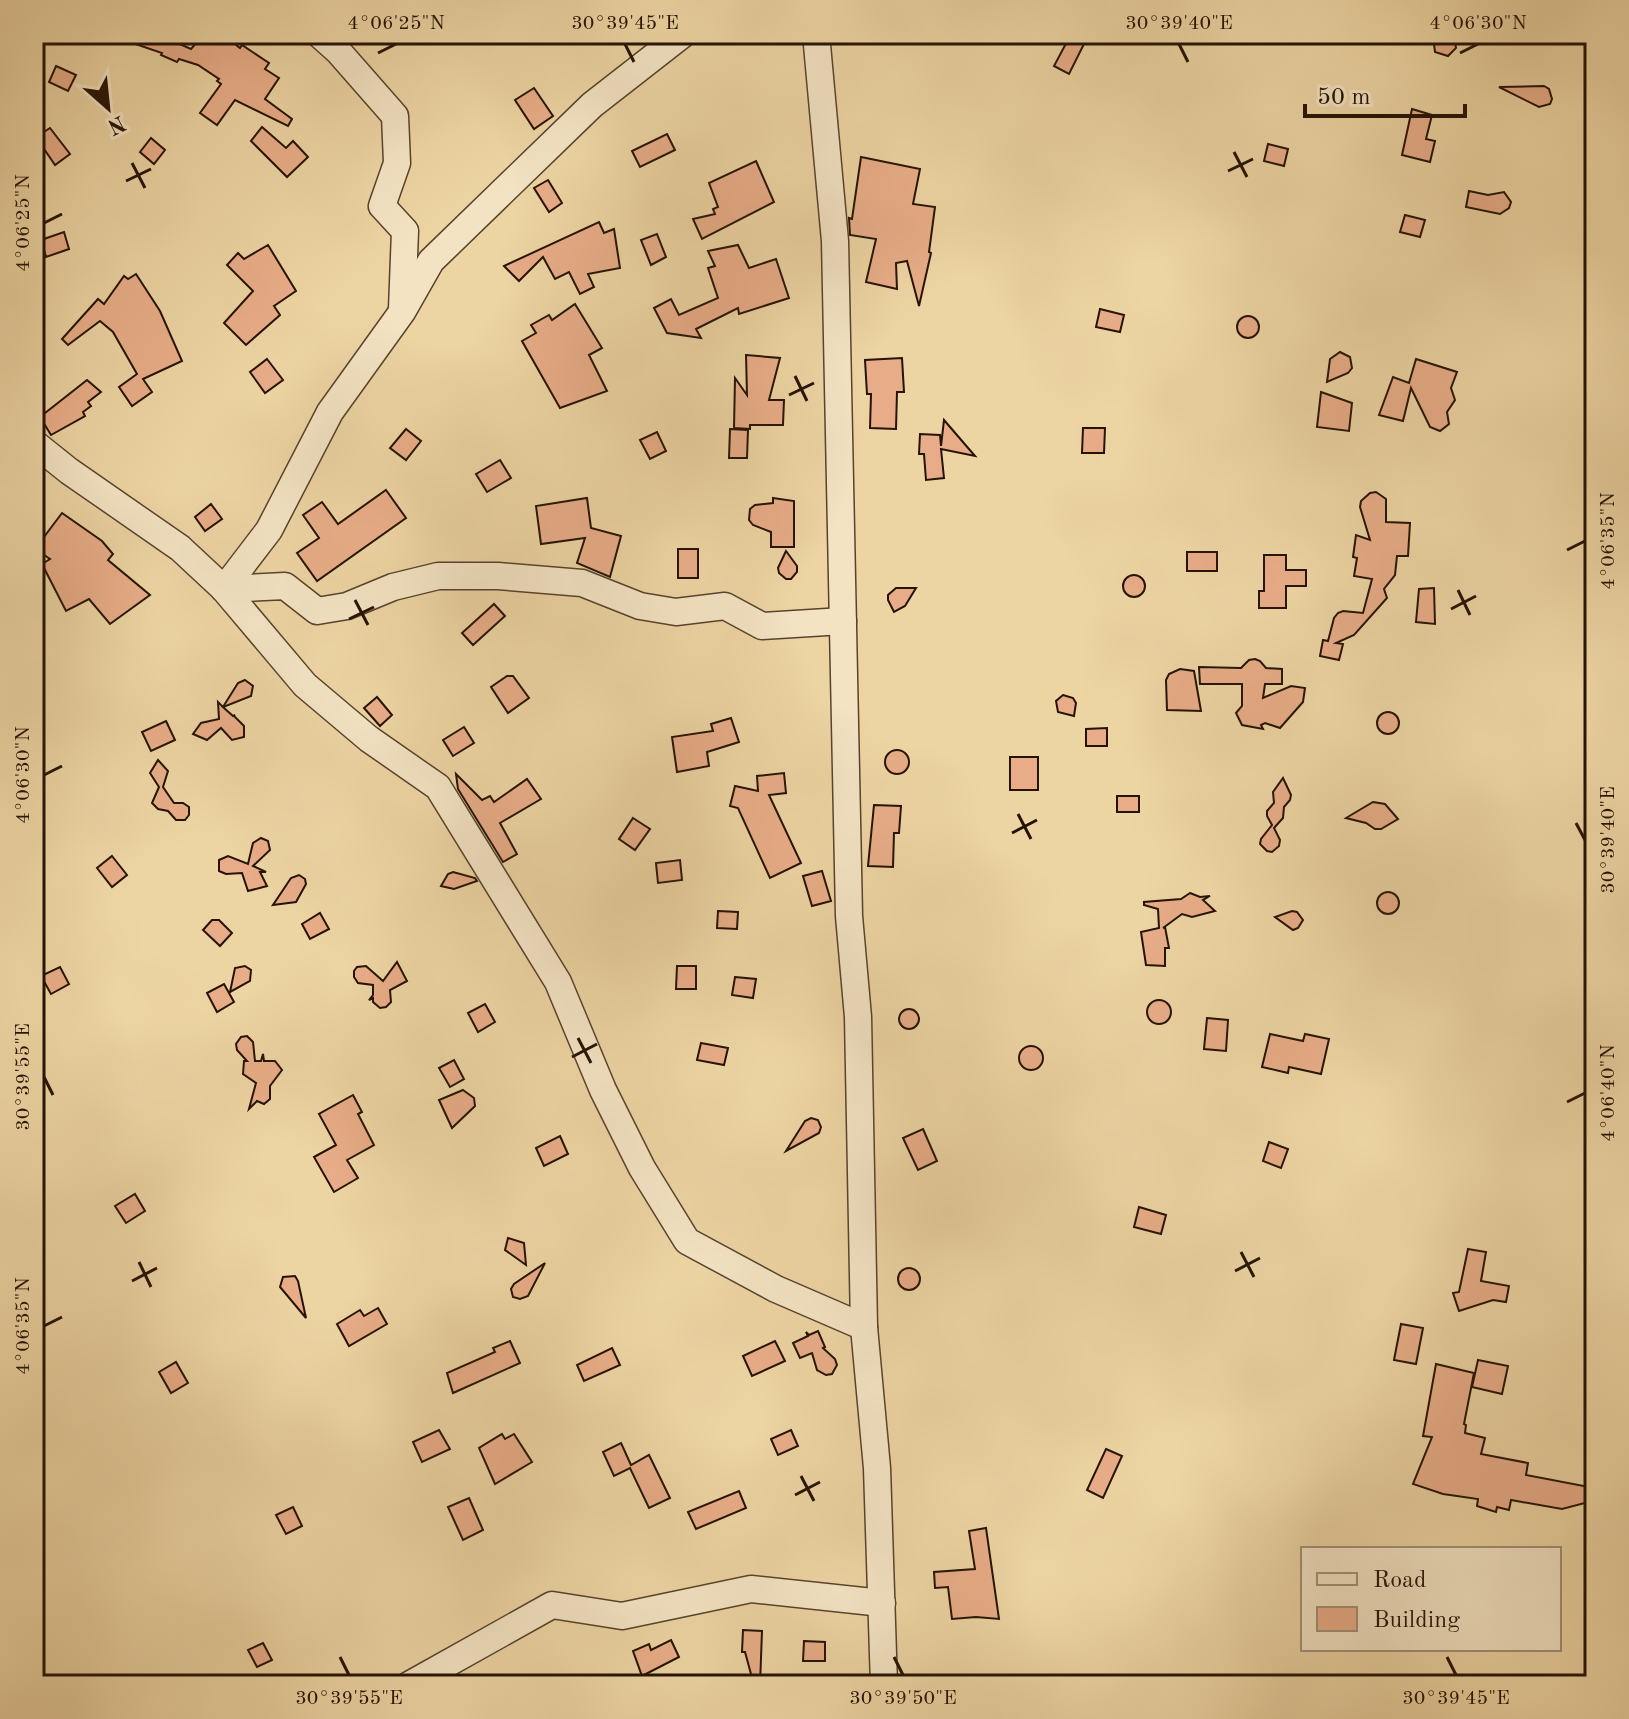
<svg xmlns="http://www.w3.org/2000/svg" width="1629" height="1719" font-family="'Old Standard TT',serif">
  <style>
    .building { fill: #e8ad88; stroke: #251305; stroke-width: 2 }
    .lines { fill: none; stroke-linecap: round; stroke-linejoin: round }
    .minor-casing { stroke: #57432c; stroke-width: 29 }
    .minor { stroke: #f3e3c3; stroke-width: 26 }
    .ticks { fill: none; stroke: #251305; stroke-width: 3 }
    .neatline { fill: none; stroke: #251305; stroke-width: 3 }
    .ticks-label { font-size: 20px; text-anchor: middle; fill: #251305 }
  </style>
  <rect width="100%" height="100%" fill="#edd4a3"/>
  <filter id="stains"><feTurbulence type="fractalNoise" baseFrequency=".0025" numOctaves="4"/><feColorMatrix values="0 0 0 0 .2 0 0 0 0 .09 0 0 0 0 .02 0 0 0 .5 -.17"/></filter>
  <radialGradient id="worn" r=".72"><stop offset=".6" stop-color="#630" stop-opacity="0"/><stop offset="1" stop-color="#630" stop-opacity=".3"/></radialGradient>
  <g class="building">
    <polygon points="115,34 157,34 191,49 204,34 222,34 240,48 242,45 269,63 265,69 279,78 265,99 292,119 288,126 235,100 217,125 200,113 221,84 217,81 219,79 198,65 179,59 177,62 161,55 162,53 115,37"/>
    <polygon points="1071,34 1089,34 1069,74 1054,66"/>
    <polygon points="1439,34 1454,34 1456,48 1448,56 1435,52 1434,44"/>
    <polygon points="56,66 76,75 68,91 49,82"/>
    <polygon points="1544,86 1549,89 1552,99 1550,104 1539,107 1499,87"/>
    <polygon points="534,88 553,116 534,129 515,100"/>
    <polygon points="1412,109 1432,115 1426,139 1435,141 1430,162 1402,155"/>
    <polygon points="262,127 286,148 293,141 308,157 287,177 251,141"/>
    <polygon points="50,128 70,154 55,165 36,137"/>
    <polygon points="667,134 675,150 640,167 632,151"/>
    <polygon points="151,138 165,150 154,164 140,152"/>
    <polygon points="1268,144 1288,149 1284,166 1264,161"/>
    <polygon points="861,157 920,169 913,204 935,207 929,252 931,253 919,306 907,261 896,263 897,289 866,282 876,239 850,235 849,218 852,219"/>
    <polygon points="756,161 774,202 702,239 693,219 715,214 713,209 718,207 709,183"/>
    <polygon points="548,180 562,203 549,212 534,188"/>
    <polygon points="1469,191 1488,195 1504,192 1511,202 1509,208 1500,214 1466,207"/>
    <polygon points="1405,215 1425,220 1420,237 1400,232"/>
    <polygon points="599,222 604,233 614,229 620,268 588,274 594,287 580,294 569,272 555,279 543,257 519,281 504,266"/>
    <polygon points="64,232 69,249 46,257 41,240"/>
    <polygon points="657,234 666,257 651,265 641,240"/>
    <polygon points="268,245 296,291 274,306 280,315 246,345 224,323 253,291 227,265 238,253 244,259"/>
    <polygon points="738,245 749,268 776,259 789,298 739,314 738,308 696,329 701,338 667,333 654,308 671,299 679,315 718,298 708,268 715,266 708,251"/>
    <polygon points="136,274 160,311 182,361 143,379 152,392 132,406 119,387 137,374 113,332 100,321 68,345 62,339 98,299 104,304 124,276 128,279"/>
    <polygon points="575,304 602,348 589,355 607,391 560,408 522,341 536,333 531,325 549,315 552,320"/>
    <polygon points="1100,309 1124,315 1120,332 1096,327"/>
    <circle cx="1248" cy="327" r="11"/>
    <polygon points="1340,352 1350,357 1352,368 1348,373 1327,382 1330,359"/>
    <polygon points="746,355 780,358 769,400 784,400 783,425 750,425 750,429 734,428 735,378 747,395"/>
    <polygon points="902,358 904,392 897,392 896,429 870,428 871,394 867,394 865,360"/>
    <polygon points="267,359 283,380 265,393 250,372"/>
    <polygon points="1416,359 1457,372 1451,388 1455,400 1447,412 1449,424 1440,431 1430,427 1411,388 1403,421 1379,415 1393,377 1409,383"/>
    <polygon points="87,380 101,392 88,402 91,406 83,412 85,416 51,435 40,417"/>
    <polygon points="1321,392 1352,403 1349,431 1317,427"/>
    <polygon points="944,420 975,456 941,449 944,478 926,480 924,454 919,454 920,434 940,435 941,446"/>
    <polygon points="1083,428 1105,428 1104,453 1082,453"/>
    <polygon points="406,429 421,441 406,460 390,448"/>
    <polygon points="730,429 748,430 747,458 729,458"/>
    <polygon points="657,432 666,451 650,459 640,440"/>
    <polygon points="500,460 511,478 487,492 476,474"/>
    <polygon points="386,490 406,518 317,581 297,553 319,538 303,515 322,502 338,524"/>
    <polygon points="1376,492 1386,499 1386,522 1410,523 1408,556 1397,556 1395,575 1384,589 1387,598 1354,635 1336,643 1343,644 1339,660 1320,656 1323,640 1328,641 1334,618 1338,613 1343,611 1363,613 1372,579 1354,576 1357,558 1353,557 1356,535 1370,540 1360,507 1361,501 1370,493"/>
    <polygon points="587,498 591,528 621,536 610,577 577,563 585,538 541,544 536,506"/>
    <polygon points="773,498 794,501 794,547 771,547 771,532 753,525 749,520 750,509 755,505 773,503"/>
    <polygon points="211,504 222,519 205,531 195,517"/>
    <polygon points="62,513 102,541 113,554 108,560 150,595 110,624 89,599 66,611 42,564 50,559 35,549"/>
    <rect x="678" y="549" width="20" height="29"/>
    <polygon points="786,551 797,566 797,572 791,579 786,579 779,573 778,568"/>
    <rect x="1187" y="552" width="30" height="19"/>
    <polygon points="1264,555 1286,555 1286,570 1306,570 1306,586 1286,586 1286,608 1259,608 1259,591 1264,591"/>
    <circle cx="1134" cy="586" r="11"/>
    <polygon points="896,588 916,588 905,606 894,612 888,600 888,595"/>
    <polygon points="1434,588 1435,624 1416,622 1419,589"/>
    <polygon points="494,604 505,616 473,645 462,633"/>
    <polygon points="1255,659 1260,661 1266,668 1282,669 1282,684 1265,684 1263,698 1291,686 1305,688 1303,702 1280,728 1265,723 1261,725 1263,729 1242,725 1236,713 1242,706 1242,684 1200,684 1199,667 1241,668 1249,660"/>
    <polygon points="1180,669 1194,671 1201,711 1167,710 1166,680 1169,674"/>
    <polygon points="507,676 513,676 529,698 508,713 491,687"/>
    <polygon points="245,680 253,686 251,696 223,707 233,716 235,715 234,716 244,726 244,737 232,740 221,728 207,740 193,734 201,723 219,719 218,702 223,707 238,683"/>
    <polygon points="1063,695 1073,698 1076,703 1074,716 1058,712 1056,701"/>
    <polygon points="377,697 392,715 380,726 364,708"/>
    <circle cx="1388" cy="723" r="11"/>
    <polygon points="731,718 739,742 707,752 709,766 677,772 672,737 713,731 711,724"/>
    <polygon points="166,721 175,740 151,751 142,732"/>
    <polygon points="464,727 474,743 453,756 443,740"/>
    <polygon points="1107,728 1107,746 1086,746 1086,729"/>
    <circle cx="897" cy="762" r="12"/>
    <rect x="1010" y="757" width="28" height="33"/>
    <polygon points="158,760 168,771 163,787 174,803 183,803 189,807 189,815 185,820 176,820 168,811 158,809 152,803 159,787 150,773"/>
    <polygon points="784,773 786,793 769,795 801,863 770,878 738,808 730,806 735,786 758,791 757,776"/>
    <polygon points="456,774 482,800 490,796 494,802 527,779 541,799 500,823 517,854 503,862 458,789"/>
    <polygon points="1283,778 1291,795 1290,800 1284,807 1283,818 1274,828 1280,840 1279,846 1272,852 1267,851 1260,844 1261,839 1272,825 1267,816 1267,811 1274,803 1273,792"/>
    <rect x="1117" y="796" width="22" height="16"/>
    <polygon points="1373,802 1385,804 1398,819 1381,829 1375,829 1366,823 1346,818"/>
    <polygon points="874,805 901,806 899,833 894,833 893,867 868,866"/>
    <polygon points="633,818 650,829 635,850 619,839"/>
    <polygon points="261,838 268,841 270,850 253,866 266,872 260,872 267,886 248,891 242,873 226,874 219,871 219,860 228,856 248,864 253,843"/>
    <polygon points="112,856 127,875 112,887 97,868"/>
    <polygon points="680,860 682,880 658,883 656,863"/>
    <polygon points="822,871 831,901 812,906 803,876"/>
    <polygon points="453,872 475,878 477,881 454,889 441,886 448,874"/>
    <polygon points="299,875 305,879 306,884 296,902 273,905 291,878"/>
    <circle cx="1388" cy="903" r="11"/>
    <polygon points="1190,893 1200,897 1210,896 1203,900 1215,911 1192,917 1182,914 1163,928 1165,927 1169,948 1165,948 1165,966 1146,965 1141,932 1159,928 1158,909 1144,905 1144,902 1181,899"/>
    <polygon points="718,911 738,912 737,929 717,928"/>
    <polygon points="1292,911 1297,912 1303,920 1298,928 1293,930 1275,917"/>
    <polygon points="320,913 329,929 310,939 302,924"/>
    <polygon points="212,920 219,920 232,933 220,946 203,930"/>
    <polygon points="397,962 407,981 390,990 391,1002 386,1007 380,1008 373,1002 373,998 369,1000 373,995 373,985 358,983 354,977 354,971 357,967 366,966 383,981"/>
    <polygon points="245,966 251,970 250,981 230,992 235,968"/>
    <polygon points="677,966 696,966 696,989 676,989"/>
    <polygon points="60,967 69,984 51,994 41,976"/>
    <polygon points="735,977 756,979 753,998 732,995"/>
    <polygon points="224,984 234,1002 217,1012 207,993"/>
    <circle cx="1159" cy="1012" r="12"/>
    <polygon points="485,1004 495,1022 478,1032 468,1013"/>
    <circle cx="909" cy="1019" r="10"/>
    <polygon points="1207,1018 1228,1020 1226,1051 1204,1049"/>
    <polygon points="1270,1034 1303,1041 1305,1034 1329,1039 1321,1074 1289,1067 1288,1073 1262,1067"/>
    <polygon points="247,1036 253,1042 255,1061 261,1061 263,1054 264,1061 275,1061 282,1070 270,1086 270,1099 264,1104 257,1101 249,1109 256,1083 243,1074 244,1061 247,1061 237,1050 236,1044 241,1037"/>
    <polygon points="701,1043 728,1048 724,1065 697,1060"/>
    <circle cx="1031" cy="1058" r="12"/>
    <polygon points="454,1060 464,1079 450,1087 439,1068"/>
    <polygon points="463,1090 474,1098 475,1106 452,1128 439,1100"/>
    <polygon points="353,1095 362,1112 358,1114 374,1145 347,1160 358,1178 334,1192 314,1157 336,1145 319,1114"/>
    <polygon points="811,1118 818,1120 821,1127 819,1133 786,1151 805,1121"/>
    <polygon points="923,1129 937,1161 918,1170 903,1138"/>
    <polygon points="560,1136 568,1154 544,1166 536,1148"/>
    <polygon points="1269,1142 1288,1149 1281,1168 1263,1161"/>
    <polygon points="135,1194 145,1211 126,1223 115,1206"/>
    <polygon points="1139,1207 1166,1215 1161,1234 1134,1227"/>
    <polygon points="508,1238 524,1243 526,1265 505,1250"/>
    <polygon points="1468,1249 1486,1252 1481,1281 1509,1286 1506,1302 1493,1300 1459,1311 1453,1293 1459,1292"/>
    <polygon points="545,1263 528,1296 520,1299 513,1297 511,1289 514,1284"/>
    <circle cx="909" cy="1279" r="11"/>
    <polygon points="295,1276 298,1281 306,1318 280,1287 283,1277"/>
    <polygon points="378,1308 387,1324 349,1346 337,1324 360,1310 364,1316"/>
    <polygon points="1401,1324 1423,1328 1416,1364 1394,1360"/>
    <polygon points="818,1331 825,1347 823,1348 835,1359 837,1365 832,1374 826,1375 817,1370 812,1353 800,1358 793,1343 808,1336 806,1332 809,1335"/>
    <polygon points="510,1341 520,1363 453,1393 447,1373 495,1352 493,1348"/>
    <polygon points="775,1341 785,1361 752,1376 743,1356"/>
    <polygon points="612,1348 620,1365 584,1381 577,1365"/>
    <polygon points="1478,1360 1508,1366 1502,1394 1472,1387"/>
    <polygon points="176,1362 188,1383 171,1393 159,1372"/>
    <polygon points="1436,1364 1474,1373 1464,1424 1466,1425 1465,1433 1485,1438 1481,1454 1528,1463 1526,1475 1589,1487 1585,1503 1562,1509 1511,1500 1509,1510 1497,1507 1496,1512 1477,1506 1478,1499 1443,1494 1413,1484 1432,1437 1423,1436"/>
    <polygon points="439,1430 450,1449 422,1462 413,1442"/>
    <polygon points="791,1430 798,1446 778,1455 771,1439"/>
    <polygon points="502,1434 505,1439 514,1434 532,1462 495,1484 479,1448"/>
    <polygon points="621,1443 631,1465 649,1455 670,1498 649,1508 630,1468 614,1476 603,1452"/>
    <polygon points="1106,1449 1122,1456 1103,1498 1087,1490"/>
    <polygon points="739,1491 746,1508 696,1529 688,1512"/>
    <polygon points="469,1498 483,1530 463,1540 448,1507"/>
    <polygon points="293,1507 302,1526 286,1534 276,1515"/>
    <polygon points="986,1528 999,1619 976,1617 952,1619 948,1587 935,1588 934,1572 975,1569 969,1531"/>
    <polygon points="743,1630 762,1631 760,1685 754,1685 745,1652 742,1652"/>
    <polygon points="671,1640 679,1657 642,1676 633,1651 649,1644 651,1650"/>
    <polygon points="804,1641 825,1642 825,1661 803,1661"/>
    <polygon points="263,1643 272,1660 257,1667 248,1650"/>
  </g>
  <g class="lines">
    <g class="minor-casing">
      <g id="minor">
        <polyline points="319,34 338,51 395,116 397,163 382,206 405,231 402,309"/>
        <polyline points="816,34 835,241 849,916 858,1017 864,1327 877,1468 884,1685"/>
        <polyline points="34,443 69,471 180,548 224,589 305,685 369,739 438,787 558,982 603,1090 642,1168 687,1241 776,1289 864,1327"/>
        <polyline points="224,589 269,530 330,412 402,312 431,261 592,105 683,34"/>
        <polyline points="224,589 285,586 317,611 347,606 393,587 438,576 498,576 582,583 640,606 676,612 725,606 762,626 843,621"/>
        <polyline points="409,1685 552,1605 622,1616 751,1589 882,1603"/>
      </g>
    </g>
    <use href="#minor" class="minor"/>
  </g>
  <path class="ticks" d="M625,44L634,62M1179,44L1188,62M378,53L396,44M1460,53L1478,44M1234,152L1247,177M132,163L145,188M1228,171L1253,159M126,181L151,169M44,223L62,214M795,376L807,401M789,395L814,383M1567,550L1585,541M1458,590L1470,615M355,600L368,625M1451,609L1476,596M349,619L374,607M44,775L62,766M1018,814L1031,839M1576,823L1585,840M1012,833L1037,820M578,1038L591,1063M572,1057L597,1044M44,1077L53,1095M1567,1102L1585,1093M1241,1252L1254,1277M139,1262L151,1287M1235,1271L1260,1258M132,1281L157,1268M44,1326L62,1317M801,1476L814,1501M795,1495L820,1482M340,1657L349,1675M894,1657L903,1675M1447,1657L1456,1675"/>
  <rect width="1629" height="1719" fill="none" stroke="#edd4a3" stroke-width="88"/>
  <rect x="1301" y="1547" width="260" height="104" fill="#f3e3c3" stroke="#a19077" stroke-width="2"/>
  <rect x="1317" y="1573" width="40" height="12" fill="#f3e3c3" stroke="#a19077" stroke-width="2"/>
  <text x="1373" y="1587" font-size="24" fill="#251305">Road</text>
  <rect x="1317" y="1607" width="40" height="24" fill="#e8ad88" stroke="#a19077" stroke-width="2"/>
  <text x="1373" y="1627" font-size="24" fill="#251305">Building</text>
  <g transform="translate(108 108) rotate(153)" stroke="#f3e3c3" stroke-width="6" paint-order="stroke">
  <path d="M0-6L14 30L0 20L-14 30Z" fill="#251305"/>
  <text y="-12" font-size="22" font-weight="bold" text-anchor="middle" fill="#251305">N</text>
  </g>
  <path d="M1305 104v12h160v-12" fill="none" stroke="#251305" stroke-width="4"/>
  <text x="1317" y="104" font-size="24" fill="#251305" stroke="#f3e3c3" stroke-width="6" paint-order="stroke">50 m</text>
  <rect x="44" y="44" width="1541" height="1631" class="neatline"/>
  <g class="ticks-label">
    <text x="396" y="29">4°06'25"N</text>
    <text x="625" y="29">30°39'45"E</text>
    <text x="1179" y="29">30°39'40"E</text>
    <text x="1478" y="29">4°06'30"N</text>
    <text transform="translate(22 223) rotate(-90)" y="7">4°06'25"N</text>
    <text transform="translate(1607 541) rotate(-90)" y="7">4°06'35"N</text>
    <text transform="translate(22 775) rotate(-90)" y="7">4°06'30"N</text>
    <text transform="translate(1607 840) rotate(-90)" y="7">30°39'40"E</text>
    <text transform="translate(22 1077) rotate(-90)" y="7">30°39'55"E</text>
    <text transform="translate(1607 1093) rotate(-90)" y="7">4°06'40"N</text>
    <text transform="translate(22 1326) rotate(-90)" y="7">4°06'35"N</text>
    <text x="349" y="1704">30°39'55"E</text>
    <text x="903" y="1704">30°39'50"E</text>
    <text x="1456" y="1704">30°39'45"E</text>
  </g>
  <rect width="100%" height="100%" filter="url(#stains)"/>
  <rect width="100%" height="100%" fill="url(#worn)"/>
</svg>
